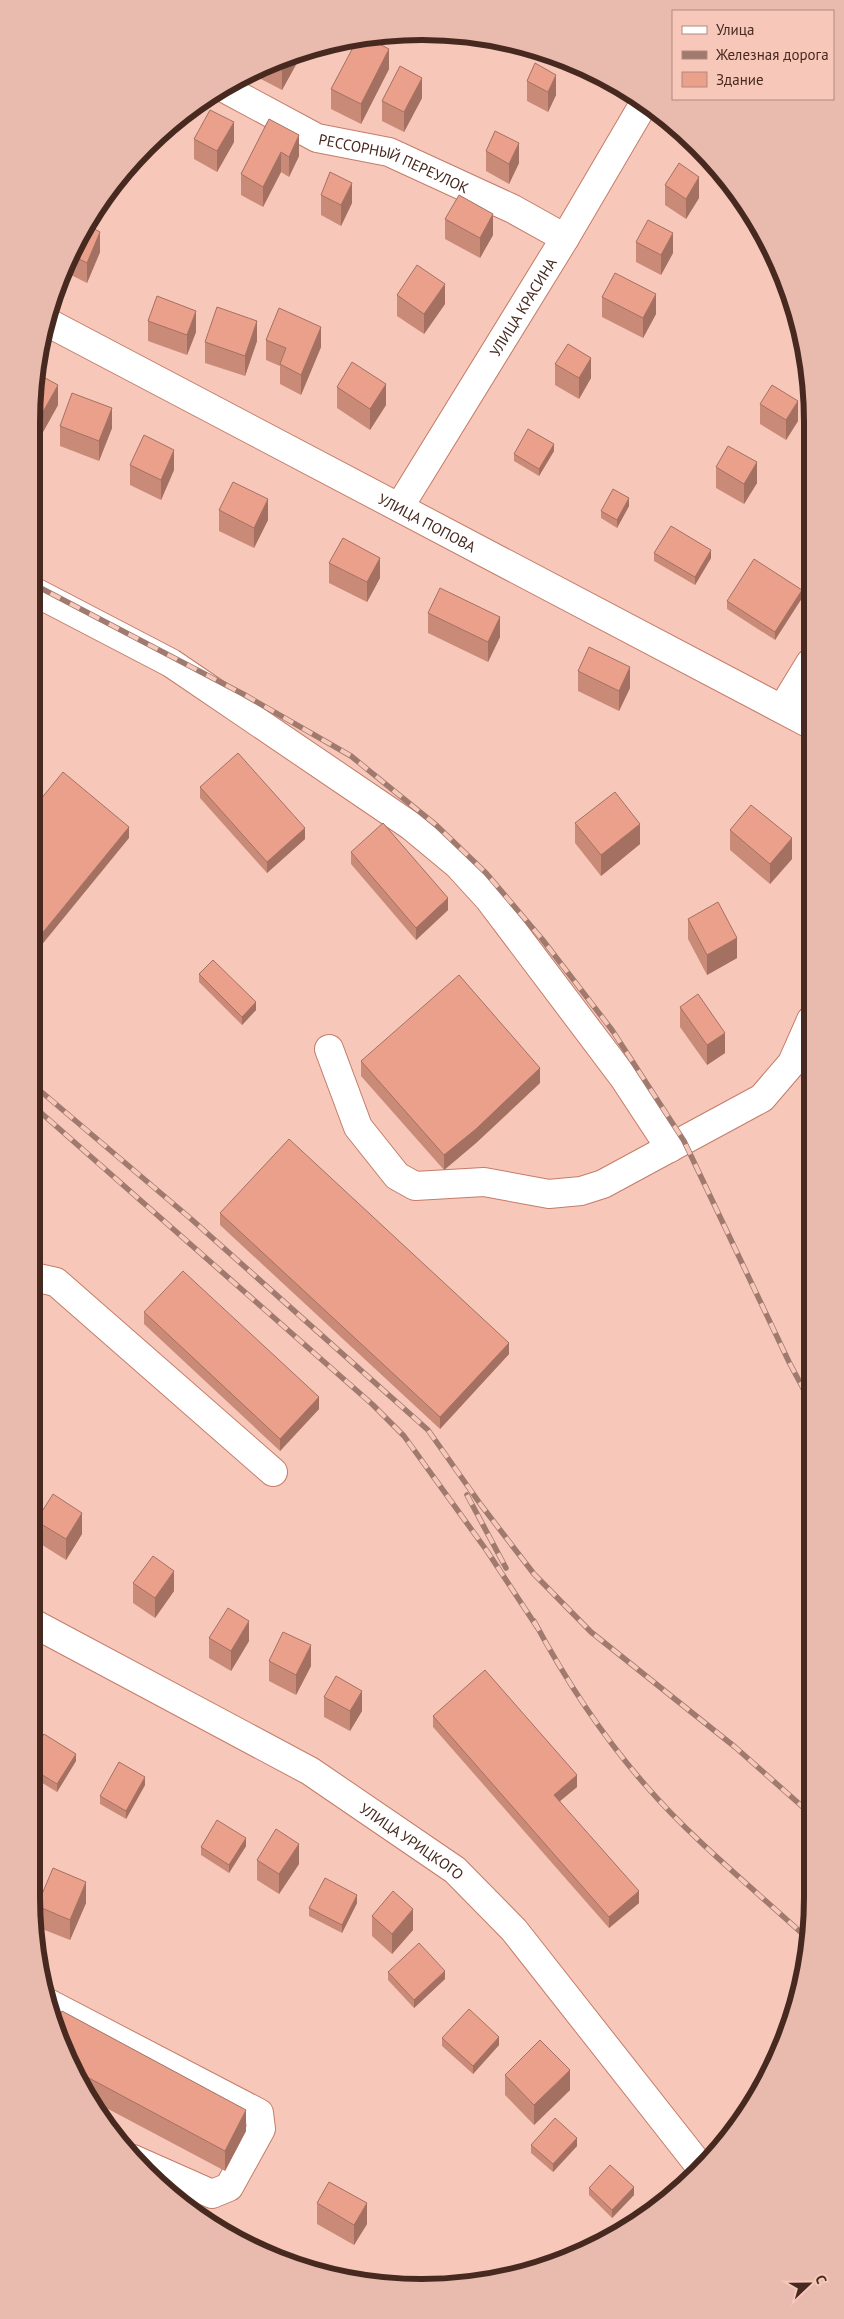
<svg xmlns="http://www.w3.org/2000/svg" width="844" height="2319" font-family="'PT Sans',sans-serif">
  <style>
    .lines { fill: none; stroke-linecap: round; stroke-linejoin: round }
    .minor-casing { stroke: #c47c68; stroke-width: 30 }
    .major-casing { stroke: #c47c68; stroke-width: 30 }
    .minor { stroke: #fff; stroke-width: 28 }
    .major { stroke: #fff; stroke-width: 28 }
    .rail-casing { stroke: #a07a6e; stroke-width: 5.5 }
    .rail { stroke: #f7c8ba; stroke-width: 4; stroke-dasharray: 11; stroke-linecap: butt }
    .wall { fill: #ca8a78 }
    .shaded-wall { fill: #a47061 }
    .building { fill: #eba08b; stroke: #a47061 }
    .labels { text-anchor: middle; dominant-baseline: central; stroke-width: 4.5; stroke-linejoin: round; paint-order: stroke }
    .street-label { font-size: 15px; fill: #472920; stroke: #f7c8ba }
    .rim { fill: none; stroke: #472920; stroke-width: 6 }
  </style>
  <rect width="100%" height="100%" fill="#f7c8ba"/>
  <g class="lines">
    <g class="minor-casing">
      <g id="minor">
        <path id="s1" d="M222,87L317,138L389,152L513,209L565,238"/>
        <path id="s2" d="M45,321L810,724"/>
        <path id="s3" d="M400,506L565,238L643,105"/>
        <polyline points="31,590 171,663 411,826 458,865 489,899 624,1078 670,1148"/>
        <polyline points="782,709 810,663"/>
        <polyline points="329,1049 358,1127 397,1176 415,1186 484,1182 549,1194 581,1191 603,1184 762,1098 792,1063 811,1020"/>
        <polyline points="31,1280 38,1278 56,1282 273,1472"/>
        <polyline points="48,2003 259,2113 261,2129 229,2187 212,2194 133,2159"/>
      </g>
    </g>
    <g class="major-casing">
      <g id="major">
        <path id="s4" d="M31,1622L310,1771L455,1870L514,1930L702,2169"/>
      </g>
    </g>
    <use href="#minor" class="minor"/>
    <use href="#major" class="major"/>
    <g class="rail-casing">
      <g id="rail">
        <polyline points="31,583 243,694 351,756 436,825 486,873 542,939 612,1030 684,1141 789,1362 812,1405"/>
        <polyline points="31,1083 190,1218 428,1430 481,1505 534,1574 591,1632 735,1747 813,1816"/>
        <polyline points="31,1104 372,1404 404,1436 487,1551 537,1627"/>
        <polyline points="467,1495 506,1568"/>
        <path d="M534,1621C565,1679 603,1737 647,1787C694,1841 755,1890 807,1938"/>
      </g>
    </g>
    <use href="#rail" class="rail"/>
  </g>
  <g class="wall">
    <polygon points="296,52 298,52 298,61 282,90 259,78 259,69"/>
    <polygon points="389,69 361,124 331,109 331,89"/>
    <polygon points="527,81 556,95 548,112 527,101"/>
    <polygon points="422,98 404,132 382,121 382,101"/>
    <polygon points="269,119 299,156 289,177 281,172 263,207 241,195 241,174"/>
    <polygon points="194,139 234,142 217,172 194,159"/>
    <polygon points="486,151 519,163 509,184 486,171"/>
    <polygon points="665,185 699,198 686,219 665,205"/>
    <polygon points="321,195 352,203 341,226 321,215"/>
    <polygon points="445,219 493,235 480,258 445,239"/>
    <polygon points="636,242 673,253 661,275 636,262"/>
    <polygon points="71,249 100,252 87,283 63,271"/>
    <polygon points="397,295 445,304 424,334 397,316"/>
    <polygon points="602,297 656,314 643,338 602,317"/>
    <polygon points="148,321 196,332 187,355 148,341"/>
    <polygon points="266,340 321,347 301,395 280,384 280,366 266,360"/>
    <polygon points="257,341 245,376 205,363 205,342"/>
    <polygon points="802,346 806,358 802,356"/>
    <polygon points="555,364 591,378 579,399 555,385"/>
    <polygon points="38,374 58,405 43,432 31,426"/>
    <polygon points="337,387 386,405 370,430 337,408"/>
    <polygon points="760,404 798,421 786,440 760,424"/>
    <polygon points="60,426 112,428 99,461 60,446"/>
    <polygon points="554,451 539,476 514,461 514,454"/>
    <polygon points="810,463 810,502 802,498 802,477"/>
    <polygon points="130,465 174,470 161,500 130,485"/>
    <polygon points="716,467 757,483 744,504 716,488"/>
    <polygon points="629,506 617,528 601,518 601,511"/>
    <polygon points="219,510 268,520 254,548 219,531"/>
    <polygon points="654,553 711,558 695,585 654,561"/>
    <polygon points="329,563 380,578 367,602 329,583"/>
    <polygon points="802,598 775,640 727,609 727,601"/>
    <polygon points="428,613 500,637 488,662 428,633"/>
    <polygon points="578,671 630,688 619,711 578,691"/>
    <polygon points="200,787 305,839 267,873 200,798"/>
    <polygon points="575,823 640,844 601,876 575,843"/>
    <polygon points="730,830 792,859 770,884 730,850"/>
    <polygon points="351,852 448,910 416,940 351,864"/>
    <polygon points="688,919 737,958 707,975 688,939"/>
    <polygon points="199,974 256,1010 242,1025 199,982"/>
    <polygon points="680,1007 725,1053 707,1065 680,1027"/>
    <polygon points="361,1061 540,1083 476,1143 444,1170 361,1076"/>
    <polygon points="220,1213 509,1354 440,1429 220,1225"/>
    <polygon points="144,1312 319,1409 280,1451 144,1324"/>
    <polygon points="36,1521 82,1534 66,1560 36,1541"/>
    <polygon points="133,1583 174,1591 155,1618 133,1603"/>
    <polygon points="209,1638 249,1641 231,1671 209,1658"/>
    <polygon points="269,1661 311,1666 296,1695 269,1681"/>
    <polygon points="324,1697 362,1711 350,1731 324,1717"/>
    <polygon points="433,1716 577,1787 560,1801 639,1903 609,1928 433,1727"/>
    <polygon points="31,1754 76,1761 57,1792 31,1776"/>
    <polygon points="145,1785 126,1819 100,1804 100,1796"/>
    <polygon points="246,1846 229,1873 201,1855 201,1847"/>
    <polygon points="257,1860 299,1864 279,1894 257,1880"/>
    <polygon points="86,1903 70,1940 37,1927 37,1906"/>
    <polygon points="357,1903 342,1933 309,1916 309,1908"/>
    <polygon points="372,1916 413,1930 392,1954 372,1936"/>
    <polygon points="388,1972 445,1979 414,2008 388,1980"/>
    <polygon points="442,2038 499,2045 473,2074 442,2046"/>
    <polygon points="61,2046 246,2131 225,2171 95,2102"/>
    <polygon points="505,2075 570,2090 534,2125 505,2095"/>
    <polygon points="531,2145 577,2146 553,2172 531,2153"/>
    <polygon points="589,2188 634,2195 612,2218 589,2195"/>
    <polygon points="317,2203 367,2224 354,2245 317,2224"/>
  </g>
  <g class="shaded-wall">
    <polygon points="389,49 389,69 361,124 361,104"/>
    <polygon points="296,52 298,52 298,61 282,90 282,70 291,54"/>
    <polygon points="556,75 556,95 548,112 548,92"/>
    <polygon points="422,78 422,98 404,132 404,112"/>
    <polygon points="234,122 234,142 217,172 217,151"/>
    <polygon points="299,135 299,156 289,177 289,157"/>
    <polygon points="519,143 519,163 509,184 509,164"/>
    <polygon points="281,152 281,172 263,207 263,187"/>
    <polygon points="699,177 699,198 686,219 686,199"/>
    <polygon points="352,183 352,203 341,226 341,205"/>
    <polygon points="493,214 493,235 480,258 480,238"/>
    <polygon points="100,232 100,252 87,283 87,263"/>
    <polygon points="673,233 673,253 661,275 661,255"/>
    <polygon points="445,284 445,304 424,334 424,314"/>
    <polygon points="656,294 656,314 643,338 643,318"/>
    <polygon points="196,311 196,332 187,355 187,335"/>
    <polygon points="257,321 257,341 245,376 245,356"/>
    <polygon points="321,327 321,347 301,395 301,375"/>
    <polygon points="591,358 591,378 579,399 579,378"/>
    <polygon points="386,384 386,405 370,430 370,409"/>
    <polygon points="58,385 58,405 43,432 43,412"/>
    <polygon points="798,401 798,421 786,440 786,420"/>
    <polygon points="112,408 112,428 99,461 99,441"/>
    <polygon points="554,444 554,451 539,476 539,469"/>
    <polygon points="174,450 174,470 161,500 161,480"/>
    <polygon points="757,462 757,483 744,504 744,484"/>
    <polygon points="629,498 629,506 617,528 617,520"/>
    <polygon points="268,499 268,520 254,548 254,528"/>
    <polygon points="711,550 711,558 695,585 695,577"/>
    <polygon points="380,558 380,578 367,602 367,582"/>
    <polygon points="802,590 802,598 775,640 775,632"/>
    <polygon points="500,617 500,637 488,662 488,642"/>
    <polygon points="630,667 630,688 619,711 619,691"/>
    <polygon points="640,824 640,844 601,876 601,855"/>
    <polygon points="129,827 129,838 31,958 31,947"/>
    <polygon points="305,828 305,839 267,873 267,862"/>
    <polygon points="792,838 792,859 770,884 770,864"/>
    <polygon points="448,898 448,910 416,940 416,928"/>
    <polygon points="737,938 737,958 707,975 707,955"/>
    <polygon points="256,1002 256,1010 242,1025 242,1017"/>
    <polygon points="725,1033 725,1053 707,1065 707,1045"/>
    <polygon points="540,1068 540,1083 476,1143 444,1170 444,1155"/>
    <polygon points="509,1343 509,1354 440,1429 440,1417"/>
    <polygon points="319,1397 319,1409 280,1451 280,1439"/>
    <polygon points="82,1513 82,1534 66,1560 66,1539"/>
    <polygon points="174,1571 174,1591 155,1618 155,1598"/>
    <polygon points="249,1621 249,1641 231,1671 231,1651"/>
    <polygon points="311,1645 311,1666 296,1695 296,1675"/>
    <polygon points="362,1691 362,1711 350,1731 350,1711"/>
    <polygon points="76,1754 76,1761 57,1792 57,1784"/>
    <polygon points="577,1775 577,1787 554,1806 554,1795"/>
    <polygon points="145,1777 145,1785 126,1819 126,1811"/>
    <polygon points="246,1838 246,1846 229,1873 229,1865"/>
    <polygon points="299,1844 299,1864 279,1894 279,1874"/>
    <polygon points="86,1882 86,1903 70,1940 70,1920"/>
    <polygon points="639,1891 639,1903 609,1928 609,1917"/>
    <polygon points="357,1895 357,1903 342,1933 342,1925"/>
    <polygon points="413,1909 413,1930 392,1954 392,1934"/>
    <polygon points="445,1971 445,1979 414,2008 414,2000"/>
    <polygon points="499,2037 499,2045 473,2074 473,2066"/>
    <polygon points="570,2070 570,2090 534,2125 534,2105"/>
    <polygon points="246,2110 246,2131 225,2171 225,2151"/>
    <polygon points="577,2138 577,2146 553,2172 553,2164"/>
    <polygon points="634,2187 634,2195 612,2218 612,2210"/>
    <polygon points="367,2203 367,2224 354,2245 354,2225"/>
  </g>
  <g class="building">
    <polygon points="364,36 389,49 361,104 331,89 358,38"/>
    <polygon points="291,54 282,70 271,64"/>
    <polygon points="535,63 556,75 548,92 527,81"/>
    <polygon points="400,66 422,78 404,112 382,101"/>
    <polygon points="210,110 234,122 217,151 194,139"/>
    <polygon points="269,119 299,135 289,157 281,152 263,187 241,174"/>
    <polygon points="495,131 519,143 509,164 486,151"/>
    <polygon points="679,163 699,177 686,199 665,185"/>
    <polygon points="330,172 352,183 341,205 321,195"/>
    <polygon points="459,195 493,214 480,238 445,219"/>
    <polygon points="648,220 673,233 661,255 636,242"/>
    <polygon points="87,225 100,232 87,263 70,254 71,249"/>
    <polygon points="417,265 445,284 424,314 397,295"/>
    <polygon points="615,273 656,294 643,318 602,297"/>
    <polygon points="157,296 196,311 187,335 148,321"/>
    <polygon points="217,307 257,321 245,356 205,342"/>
    <polygon points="279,308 321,327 301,375 280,364 286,348 266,340"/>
    <polygon points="568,344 591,358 579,378 555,364"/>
    <polygon points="352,362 386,384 370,409 337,387"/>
    <polygon points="38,374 58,385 43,412 33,407"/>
    <polygon points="772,385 798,401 786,420 760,404"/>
    <polygon points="72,393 112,408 99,441 60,426"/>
    <polygon points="528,429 554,444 539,469 514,454"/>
    <polygon points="144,435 174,450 161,480 130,465"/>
    <polygon points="728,446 757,462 744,484 716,467"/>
    <polygon points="810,463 810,482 802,477"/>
    <polygon points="233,482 268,499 254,528 219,510"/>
    <polygon points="613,489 629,498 617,520 601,511"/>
    <polygon points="671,526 711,550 695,577 654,553"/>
    <polygon points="343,538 380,558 367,582 329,563"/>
    <polygon points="754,559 802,590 775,632 727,601"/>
    <polygon points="440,588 500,617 488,642 428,613"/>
    <polygon points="589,647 630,667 619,691 578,671"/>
    <polygon points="238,753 305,828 267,862 200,787"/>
    <polygon points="63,772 129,827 31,947 31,811"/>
    <polygon points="615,792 640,824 601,855 575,823"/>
    <polygon points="751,805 792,838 770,864 730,830"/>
    <polygon points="383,823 448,898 416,928 351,852"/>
    <polygon points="718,902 737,938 707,955 688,919"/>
    <polygon points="213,960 256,1002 242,1017 199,974"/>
    <polygon points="459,975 540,1068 476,1129 444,1155 361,1061"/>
    <polygon points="698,994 725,1033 707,1045 680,1007"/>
    <polygon points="289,1139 509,1343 440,1417 220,1213"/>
    <polygon points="183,1271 319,1397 280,1439 144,1312"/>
    <polygon points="53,1494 82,1513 66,1539 36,1521"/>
    <polygon points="153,1556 174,1571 155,1598 133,1583"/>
    <polygon points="228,1608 249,1621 231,1651 209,1638"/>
    <polygon points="283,1632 311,1645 296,1675 269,1661"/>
    <polygon points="485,1670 577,1775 554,1795 639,1891 609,1917 433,1716"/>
    <polygon points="336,1676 362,1691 350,1711 324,1697"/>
    <polygon points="44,1734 76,1754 57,1784 31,1768 31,1754"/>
    <polygon points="119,1762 145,1777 126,1811 100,1796"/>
    <polygon points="217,1820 246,1838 229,1865 201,1847"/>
    <polygon points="276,1829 299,1844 279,1874 257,1860"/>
    <polygon points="53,1868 86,1882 70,1920 37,1906"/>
    <polygon points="325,1878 357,1895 342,1925 309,1908"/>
    <polygon points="393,1891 413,1909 392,1934 372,1916"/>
    <polygon points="419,1943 445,1971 414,2000 388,1972"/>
    <polygon points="469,2009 499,2037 473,2066 442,2038"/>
    <polygon points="62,2011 246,2110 225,2151 76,2071 61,2046 54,2025"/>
    <polygon points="540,2040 570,2070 534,2105 505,2075"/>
    <polygon points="555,2118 577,2138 553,2164 531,2145"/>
    <polygon points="610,2165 634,2187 612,2210 589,2188"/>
    <polygon points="329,2182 367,2203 354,2225 317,2203"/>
    <polygon points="396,2276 418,2286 392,2285"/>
  </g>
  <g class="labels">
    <g class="street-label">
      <text stroke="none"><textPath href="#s1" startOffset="189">РЕССОРНЫЙ ПЕРЕУЛОК</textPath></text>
      <text stroke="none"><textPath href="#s3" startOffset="234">УЛИЦА КРАСИНА</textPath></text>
      <text stroke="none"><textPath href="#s2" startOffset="432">УЛИЦА ПОПОВА</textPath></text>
      <text stroke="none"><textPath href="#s4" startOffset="440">УЛИЦА УРИЦКОГО</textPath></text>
    </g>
  </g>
  <path d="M0 0H844V2319H0ZM422 40H422A382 382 0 0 1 804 422V1897A382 382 0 0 1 422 2279H422A382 382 0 0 1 40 1897V422A382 382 0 0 1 422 40Z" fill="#e9bbae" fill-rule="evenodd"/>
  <path class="rim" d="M422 40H422A382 382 0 0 1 804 422V1897A382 382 0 0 1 422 2279H422A382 382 0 0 1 40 1897V422A382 382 0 0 1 422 40Z"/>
  <rect x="672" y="10" width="162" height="90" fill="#f7c8ba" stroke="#b1887c"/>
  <rect x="682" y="26" width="25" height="8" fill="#ffffff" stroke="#b1887c"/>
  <text x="716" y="35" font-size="15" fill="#472920">Улица</text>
  <rect x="682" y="51" width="25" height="8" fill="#a07a6e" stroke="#b1887c"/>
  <text x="716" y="60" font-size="15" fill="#472920">Железная дорога</text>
  <rect x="682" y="72" width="25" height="15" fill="#eba08b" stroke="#b1887c"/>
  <text x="716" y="85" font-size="15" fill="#472920">Здание</text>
  <g transform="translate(809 2284) rotate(68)" stroke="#f7c8ba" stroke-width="4" paint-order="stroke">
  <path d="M0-4L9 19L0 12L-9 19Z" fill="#472920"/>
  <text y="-8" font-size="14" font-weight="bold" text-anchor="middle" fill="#472920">С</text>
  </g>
</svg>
